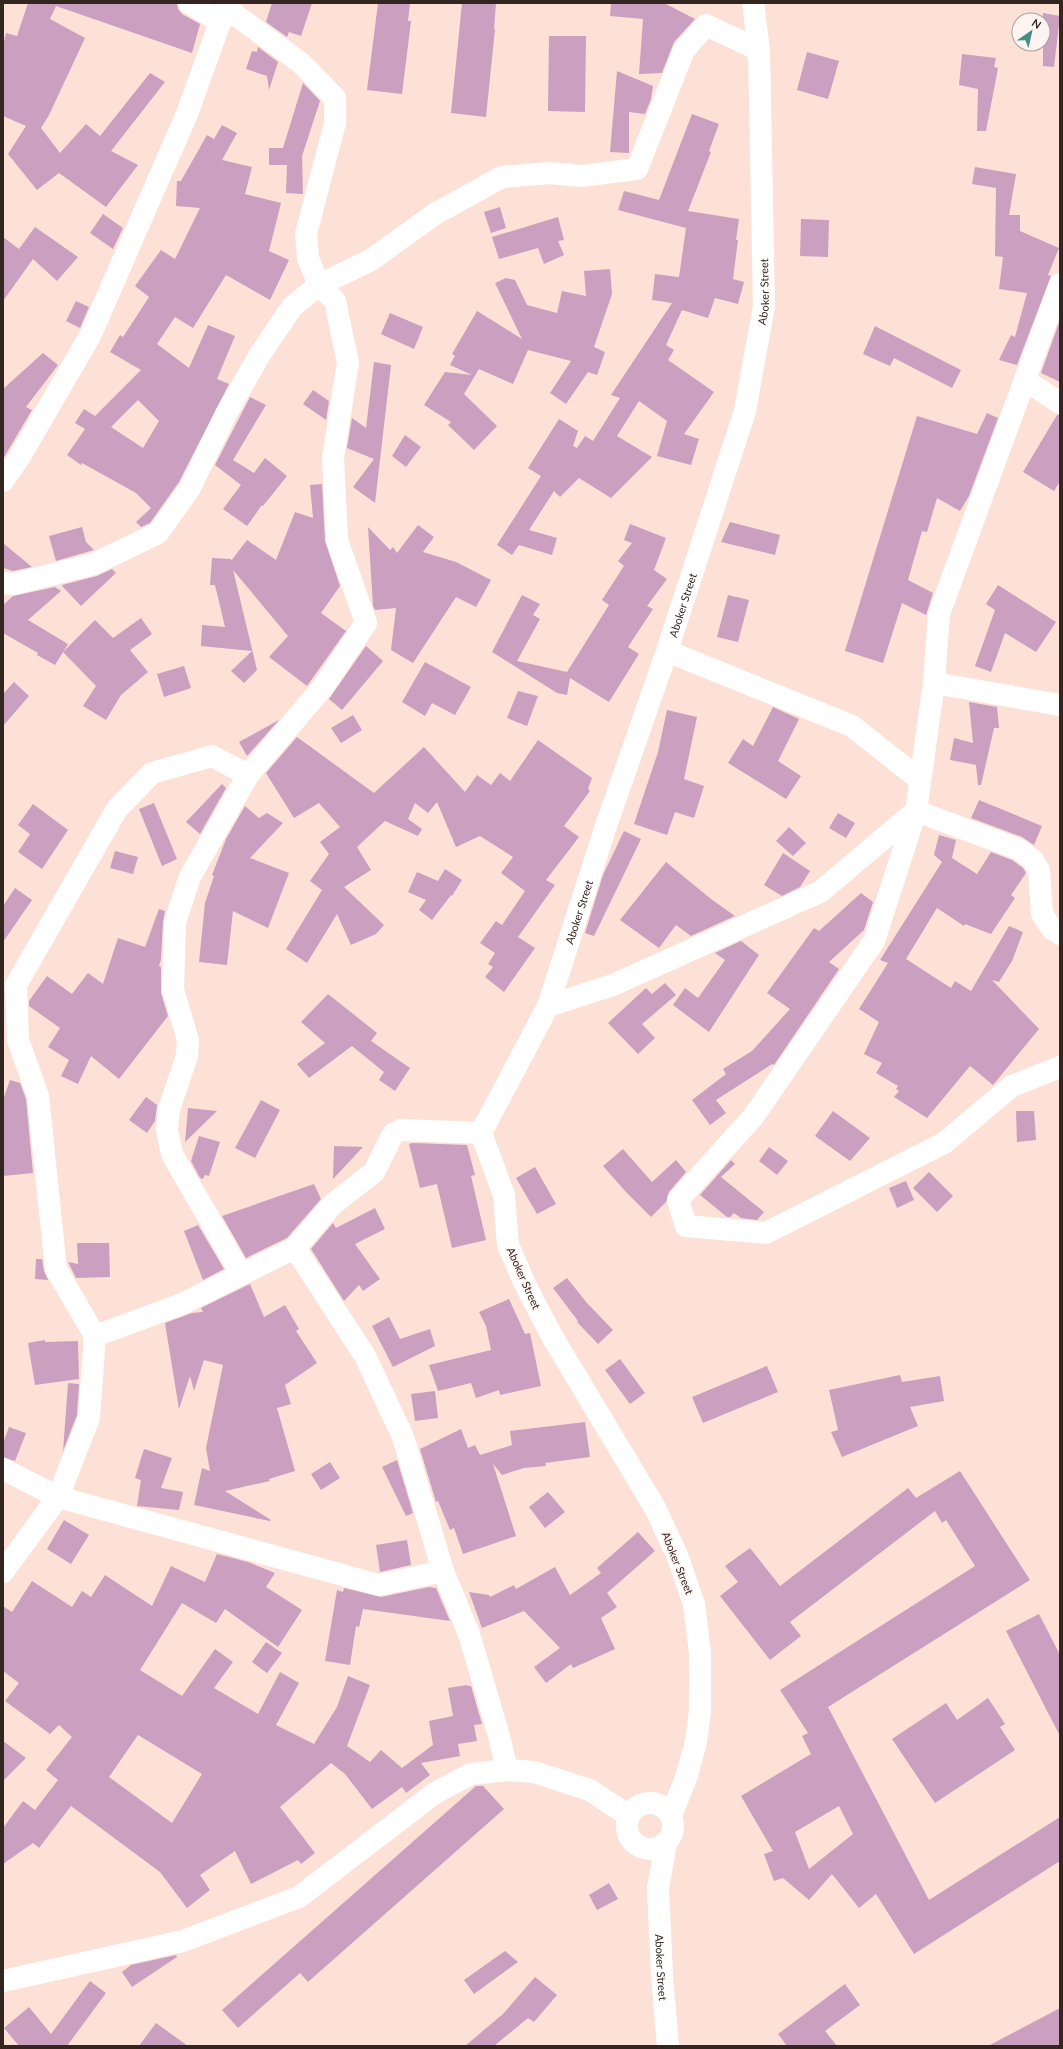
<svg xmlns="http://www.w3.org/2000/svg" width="1063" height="2049" font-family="Lato,sans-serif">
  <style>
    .building { fill: #ca9fbf; fill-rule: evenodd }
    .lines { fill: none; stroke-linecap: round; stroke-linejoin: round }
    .minor { stroke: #fff; stroke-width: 22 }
    .secondary { stroke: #fff; stroke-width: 22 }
    .labels { text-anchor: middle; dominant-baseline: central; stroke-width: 3.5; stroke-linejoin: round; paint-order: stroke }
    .street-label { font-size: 11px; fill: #332621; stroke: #fbf4f1 }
  </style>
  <rect width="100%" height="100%" fill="#fde1d7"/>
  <g class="building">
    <polygon points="28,3 177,3 178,9 182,14 200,24 192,53 56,6 50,19 85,38 49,115 41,128 60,153 86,124 100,136 150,73 165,82 111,151 138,165 106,207 59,173 37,190 8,154 26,126 3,116 3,46 6,33 17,36"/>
    <polygon points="272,3 312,3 301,36 289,32 287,37 266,22"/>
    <polygon points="378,3 410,3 408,21 411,21 402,94 367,90"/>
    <polygon points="462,3 496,3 494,29 495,29 486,117 451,113"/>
    <polygon points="611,3 664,3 695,19 674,42 662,73 639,74 643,19 610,16"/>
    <polygon points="1043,13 1060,16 1054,67 1043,66"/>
    <polygon points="549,36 586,36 585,112 548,111"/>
    <polygon points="258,47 278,62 269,90 267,76 246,69 252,51 257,52"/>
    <polygon points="807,52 839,61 828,99 797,90"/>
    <polygon points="962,54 996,58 994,67 998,68 986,131 977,131 978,89 959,85"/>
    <polygon points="617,71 653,86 651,99 645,114 629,112 629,153 610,152"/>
    <polygon points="303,83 320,101 302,156 303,194 286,193 287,165 269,165 269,148 283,148"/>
    <polygon points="692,114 719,124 709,151 711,152 688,211 739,219 736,240 738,240 733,279 744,282 738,304 715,298 708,318 682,310 666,345 674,350 668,360 714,392 684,434 699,439 691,465 657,456 667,421 639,401 617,436 652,457 611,498 579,478 560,497 554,491 529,530 557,538 552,555 519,545 512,555 497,545 541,476 528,468 559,419 578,431 573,446 577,448 585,436 593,441 620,398 611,395 672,303 652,300 655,274 679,277 686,228 618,210 624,191 659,200"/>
    <path d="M222,125L237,133L222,160L252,167L245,194L281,203L269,251L289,260L270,300L226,275L193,328L175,317L157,344L189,368L208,325L235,336L217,379L229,384L179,482L150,523L141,527L136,522L151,508L136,493L82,463L81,465L67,455L85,429L75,423L84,409L95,416L141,370L110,352L120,335L123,337L149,297L135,286L161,250L175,259L200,208L176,206L177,181H181L207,135L214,139ZM138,400L159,421L143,448L111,427Z"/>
    <polygon points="975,167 1016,174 1009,215 1020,215 1020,231 1059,248 1048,275 1051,276 1017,365 999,360 1011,335 1015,337 1027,293 999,289 1003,257 995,256 996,188 972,184"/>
    <polygon points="500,207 506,228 491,233 484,212"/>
    <polygon points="103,214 123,228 113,249 90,233"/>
    <polygon points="558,217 564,240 558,241 564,255 544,264 538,248 499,259 492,237"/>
    <polygon points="801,219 829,220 828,257 800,256"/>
    <polygon points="35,227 78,257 57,281 33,259 3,301 3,237 19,249"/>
    <polygon points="610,269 612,294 594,347 605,352 597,375 588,372 566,404 550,393 571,361 528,350 513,384 479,369 464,394 497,426 474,450 448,425 451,422 424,405 445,372 472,375 450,365 455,356 452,354 477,311 522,339 495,283 506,278 515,280 527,305 557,313 562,291 586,296 584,271"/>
    <polygon points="76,301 89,307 80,328 66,321"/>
    <polygon points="390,313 423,327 414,349 381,334"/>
    <polygon points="1060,320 1060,382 1041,373"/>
    <polygon points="875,326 961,370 952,388 894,358 890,366 863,354"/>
    <polygon points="43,353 58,365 26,407 32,410 3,459 3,389"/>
    <polygon points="374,362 391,365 375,503 353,487 374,459 347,448 352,418 366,428"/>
    <polygon points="313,390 329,401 326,420 303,404"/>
    <polygon points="250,397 266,405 233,460 254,473 265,458 287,476 263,506 262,505 247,526 223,509 241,485 215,465"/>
    <polygon points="987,413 998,418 969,496 960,511 937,498 927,532 922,531 908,580 933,593 926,615 902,603 883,663 845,651 917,416 977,434"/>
    <polygon points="1057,415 1060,415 1060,481 1054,491 1023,472"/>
    <polygon points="405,435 421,447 406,467 392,456"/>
    <polygon points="322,484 325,541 340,586 321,613 346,631 307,686 269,657 288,636 233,570 257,670 244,683 231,671 252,651 201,646 202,625 225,627 215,585 210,585 212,558 231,559 231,561 247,540 276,560 295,512 313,518 310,485"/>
    <polygon points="730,522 780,535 775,555 721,542"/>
    <polygon points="630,524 666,538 654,570 667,579 647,606 653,609 628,647 639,654 609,702 570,678 567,695 557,693 492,652 522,595 540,604 533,615 540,619 517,661 567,672 609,605 602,600 624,566 618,561 632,543 624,540"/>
    <polygon points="418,525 434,537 423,552 456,562 491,580 476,607 456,597 413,663 391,650 396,608 375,610 373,606 368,527 390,550 393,547 397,553"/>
    <polygon points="82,527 86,542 94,550 56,561 49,536"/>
    <polygon points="3,543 32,567 13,571 3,568"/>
    <polygon points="112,569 116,573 81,606 63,587 62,585 97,576"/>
    <polygon points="998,585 1056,622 1036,652 1005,633 991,672 975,666 995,610 986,604"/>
    <polygon points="55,587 61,591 28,620 68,644 55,665 37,655 38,653 3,633 3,605 13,596"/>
    <polygon points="728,595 749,600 738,642 717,637"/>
    <polygon points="141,618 152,634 130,650 148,672 121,695 106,720 83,706 96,686 63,652 95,620 113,638"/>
    <polygon points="366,646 383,661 342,710 329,699"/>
    <polygon points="425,662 471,687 455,715 432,703 425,716 402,702"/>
    <polygon points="184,666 191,688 164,697 157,674"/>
    <polygon points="14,682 29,696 3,726 3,694"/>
    <polygon points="518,691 538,696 527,726 507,718"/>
    <polygon points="969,702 997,707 999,728 994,728 981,785 978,785 976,765 950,760 954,738 973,743"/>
    <polygon points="773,707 799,719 778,761 801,776 786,799 728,763 743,739 753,746"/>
    <polygon points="667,710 697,717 684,779 704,786 694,818 675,812 667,835 634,824 658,752"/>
    <polygon points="353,715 362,730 341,743 331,728"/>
    <polygon points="279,720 247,756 239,742"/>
    <polygon points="297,737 374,793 424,747 465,792 477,775 491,785 500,773 510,781 538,740 592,778 588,789 590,791 564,826 579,837 546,880 555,885 518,937 535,948 504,992 485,977 493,967 488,964 495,953 480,943 496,921 502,925 525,891 501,873 513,857 480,836 456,847 437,802 428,813 415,803 408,819 422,829 418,836 385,821 357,847 371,870 344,887 384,925 376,934 351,945 337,914 307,963 286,949 322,890 310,881 329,854 320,842 340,827 319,803 294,818 266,773"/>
    <polygon points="222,784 226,788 200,834 186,822"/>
    <polygon points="979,800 1042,826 1034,845 1022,837 971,818"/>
    <polygon points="154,803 177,859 162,866 139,809"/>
    <polygon points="33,804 68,830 42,869 18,852 30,834 18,825"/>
    <polygon points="245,806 259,818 267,813 283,823 250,858 289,873 268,928 233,911 227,965 199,962 205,903 214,876 212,875 226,839"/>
    <polygon points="838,813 855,823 846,838 829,828"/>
    <polygon points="789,827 806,843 793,856 776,841"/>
    <polygon points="624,831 641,839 594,936 585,933 603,875"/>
    <polygon points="939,835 956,840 952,858 977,874 991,852 1012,860 1023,868 1026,873 1011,895 1015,898 991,934 965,924 964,926 937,908 906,959 951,988 955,981 971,991 1009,926 1023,932 1012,961 999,982 992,980 1039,1029 993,1085 970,1066 927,1118 894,1097 899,1091 896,1089 898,1086 876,1073 882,1063 864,1054 879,1022 859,1009 888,963 880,960 942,862 934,855"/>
    <polygon points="115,851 138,857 133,874 110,868"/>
    <polygon points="783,853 810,871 800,887 782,896 764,885"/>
    <polygon points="666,862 711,899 735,916 691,936 676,925 659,948 620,920"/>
    <polygon points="445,869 462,880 452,896 451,895 432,920 419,910 426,900 408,892 417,872 438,881"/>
    <polygon points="15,888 32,900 3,942 3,906"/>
    <polygon points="861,893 873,902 864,930 829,962 839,969 774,1065 772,1064 716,1100 726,1113 710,1125 692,1100 726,1074 723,1069 752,1051 790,1009 767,993 814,928 819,931"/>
    <polygon points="159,909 165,911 163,922 161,959 159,966 161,967 161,993 168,1016 119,1079 91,1056 78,1084 61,1076 69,1060 48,1047 60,1028 29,1006 29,1001 47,976 72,994 88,973 103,984 118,938 145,947"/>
    <polygon points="741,941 759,955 709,1032 673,1005 685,988 698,998 725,960 715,953"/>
    <polygon points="665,983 676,995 642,1024 655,1038 638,1054 608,1023 646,988 652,994"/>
    <polygon points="328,994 377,1033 371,1041 410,1068 395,1091 379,1080 384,1072 352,1046 309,1078 297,1064 325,1043 301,1022"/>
    <polygon points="10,1080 20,1083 26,1099 33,1173 3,1176 3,1100"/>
    <polygon points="146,1097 157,1105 155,1121 147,1133 129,1120"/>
    <polygon points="261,1100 280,1110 255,1158 235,1148"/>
    <polygon points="188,1108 217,1111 185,1142"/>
    <polygon points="833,1111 870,1138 850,1161 815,1136"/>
    <polygon points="1016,1111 1034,1111 1036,1140 1017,1142"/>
    <polygon points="199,1136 220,1142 209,1176 205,1175 203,1179 200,1178 191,1161"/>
    <polygon points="413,1143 467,1145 475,1175 471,1176 486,1240 452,1248 437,1184 420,1188 409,1144"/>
    <polygon points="334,1146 363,1147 333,1179"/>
    <polygon points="769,1147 788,1161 777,1175 759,1161"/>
    <polygon points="623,1149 652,1182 676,1160 686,1172 669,1192 666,1202 651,1217 626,1192 603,1166"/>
    <polygon points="731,1160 735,1164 721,1177 764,1212 757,1220 741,1218 734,1213 730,1217 727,1217 700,1195"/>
    <polygon points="535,1167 556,1204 537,1214 516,1178"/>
    <polygon points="929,1172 953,1196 937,1212 913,1188"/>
    <polygon points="906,1181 914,1200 897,1208 889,1188"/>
    <polygon points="314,1184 321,1199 287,1238 246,1258 222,1216"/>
    <polygon points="375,1208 385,1229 355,1244 380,1279 363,1291 359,1285 344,1301 311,1249 333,1223 336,1228"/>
    <polygon points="198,1225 224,1269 203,1280 184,1231"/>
    <polygon points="77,1243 109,1243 110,1277 76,1278 68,1262 78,1264"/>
    <polygon points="36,1259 42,1259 44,1271 48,1280 35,1279"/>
    <polygon points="567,1278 587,1303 613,1330 598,1344 577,1322 578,1321 553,1288"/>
    <polygon points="250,1284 264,1317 285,1305 299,1329 296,1331 317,1363 285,1385 291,1404 277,1408 295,1471 269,1479 270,1481 225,1491 271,1520 270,1521 194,1505 202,1468 210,1471 206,1448 223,1365 204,1360 194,1391 190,1376 179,1409 165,1323 192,1313 203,1312 201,1308"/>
    <polygon points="509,1299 525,1334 530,1333 541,1386 500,1395 499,1390 476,1398 471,1383 438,1391 429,1365 491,1350 486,1326 479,1312"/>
    <polygon points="389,1317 400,1339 430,1329 435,1346 393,1367 372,1326"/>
    <polygon points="45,1340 45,1342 78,1341 79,1379 35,1385 28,1343"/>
    <polygon points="620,1359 645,1393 630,1404 605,1370"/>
    <polygon points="767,1366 778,1392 703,1423 692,1397"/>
    <polygon points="900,1375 902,1382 940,1376 944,1401 910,1407 918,1426 842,1457 831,1432 838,1430 829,1390"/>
    <polygon points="68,1383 79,1384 77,1415 63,1451"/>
    <polygon points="435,1391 438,1418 415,1421 411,1394"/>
    <polygon points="585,1422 590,1457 545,1463 546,1466 524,1468 502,1475 493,1464 516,1536 463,1554 454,1528 450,1530 438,1501 436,1502 420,1449 461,1429 468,1448 475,1445 480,1455 512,1445 510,1431"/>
    <polygon points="9,1427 26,1433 15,1461 3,1457 3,1443"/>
    <polygon points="144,1449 172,1458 161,1488 183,1492 179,1510 137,1506 141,1480 135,1478"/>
    <polygon points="397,1460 413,1513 406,1516 382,1467"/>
    <polygon points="330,1462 340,1478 321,1490 311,1474"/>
    <path d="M960,1471L1030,1580L828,1707L929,1900L1060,1817V1861L914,1954L876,1894L859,1908L832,1874L809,1900L783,1878L774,1881L764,1854L773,1851L741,1796L811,1754L802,1736L808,1733L780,1690L975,1566L946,1520L942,1523L935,1511L790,1622L801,1636L770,1660L720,1596L738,1582L725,1566L750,1548L780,1586L908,1488L916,1498ZM839,1806L853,1834L809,1869L795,1832Z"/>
    <polygon points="548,1492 565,1512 545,1528 529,1507"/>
    <polygon points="64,1520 89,1535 71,1564 47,1549"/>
    <polygon points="638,1532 655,1551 607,1593 617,1607 601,1618 615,1649 573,1668 571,1664 546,1683 534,1667 560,1648 524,1611 482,1628 469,1592 489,1595 490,1597 514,1585 516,1589 555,1567 570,1595 601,1573 597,1568"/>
    <polygon points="407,1540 411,1565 380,1572 376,1545"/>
    <path d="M217,1554L248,1562L275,1573L266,1587L302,1610L278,1647L225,1609L216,1623L182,1603L140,1670L182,1696L215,1649L233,1662L214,1688L258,1714L280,1672L299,1683L276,1725L314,1744L337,1707L348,1676L370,1685L347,1746L370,1762L381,1750L402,1768L433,1745L429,1721L453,1716L448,1688L467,1685L468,1686H471L482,1724L474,1725L477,1741L458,1744L460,1756L421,1763L430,1775L406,1793L402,1787L372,1809L345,1774L331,1763L280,1807L315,1853L301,1864L298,1860L251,1884L235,1851L200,1875L210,1890L187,1908L160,1872L71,1806L39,1848L33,1843L3,1864V1828L23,1801L35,1810L58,1780L46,1770L72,1737L59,1725L50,1734L5,1701L19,1683L3,1671V1606L12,1612L32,1581L72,1607L82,1591L91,1597L105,1575L152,1606L171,1566L205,1582ZM138,1735L202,1774L172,1823L109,1777Z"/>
    <polygon points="429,1587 436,1588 450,1621 363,1609 359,1627 356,1626 350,1665 325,1661 337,1590 343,1592 344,1588 381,1597"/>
    <polygon points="1039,1614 1060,1655 1060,1736 1006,1631"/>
    <polygon points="266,1642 282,1653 267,1673 252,1662"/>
    <polygon points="988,1698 1005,1724 1000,1727 1015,1750 935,1803 892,1739 946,1703 957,1720"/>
    <polygon points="3,1741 26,1758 3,1781"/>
    <polygon points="476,1786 483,1786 504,1809 308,1982 300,1973 238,2028 222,2010"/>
    <polygon points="609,1883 618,1899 597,1910 589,1895"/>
    <polygon points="505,1951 518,1962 474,1994 464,1980"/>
    <polygon points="176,1955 177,1957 132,1987 122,1972 131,1965"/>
    <polygon points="535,1977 557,1995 534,2022 528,2018 494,2046 465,2046 503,2014"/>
    <polygon points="90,1981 106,1993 67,2046 19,2046 4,2028 29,2007 51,2034"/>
    <polygon points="845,1984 860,2005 825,2031 837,2046 787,2046 778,2034"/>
    <polygon points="1060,2008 1060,2046 988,2046"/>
    <polygon points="156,2023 188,2046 139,2046"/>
  </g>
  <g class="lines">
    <g class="minor">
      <polyline points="189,3 221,22"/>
      <polyline points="226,8 301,63 335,98 335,123 306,234 308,258 319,285 371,260 435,214 502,177 550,173 581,176 637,169 684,50 706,25 759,50"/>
      <polyline points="1026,381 1060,403"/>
      <polyline points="3,481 19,458 90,336 187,114 227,3"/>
      <polyline points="3,583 14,584 94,564 158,533 190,488 226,414 259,356 292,307 319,285 335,301 348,363 333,458 337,540 366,623 323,687 248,775 190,877 175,922 173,990 188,1040 187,1056 169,1109 167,1130 172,1154 241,1274"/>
      <polyline points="667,651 852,726 919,779"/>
      <polyline points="934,683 1060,705"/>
      <polyline points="1060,934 1052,929 1042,914 1039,870 1032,859 1018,849 916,811 874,941 753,1117 678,1200 686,1226 766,1233 944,1143 1012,1086 1060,1067"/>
      <polyline points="548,1006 613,985 820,892 916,811 934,683 939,614 1060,284"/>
      <polyline points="295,1248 365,1356 403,1437 443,1571"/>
      <polyline points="95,1336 56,1269 38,1096 18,1040 16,985 117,809 152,773 212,756 248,775"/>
      <polyline points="3,1469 58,1497 379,1585 443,1571 469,1634 499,1736 507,1770"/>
      <polyline points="3,1572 58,1497 89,1418 95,1336 182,1304 295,1248 333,1204 374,1172 393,1134 401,1130 481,1133"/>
      <polyline points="3,1981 183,1941 299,1897 435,1793 471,1774 507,1770 534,1772 590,1790 629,1816"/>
    </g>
    <g class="secondary">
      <circle cx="650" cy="1826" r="23"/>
      <path id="s1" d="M671,1816L687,1775L696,1742L700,1711V1653L694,1604L677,1555L655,1508L553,1338L525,1284L508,1245L504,1195L481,1133L548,1006L606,826L667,651L745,411L764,306L759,50L753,3"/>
      <path id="s2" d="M666,1843L658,1888L662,1976L668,2046"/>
    </g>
  </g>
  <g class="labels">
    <g class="street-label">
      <text stroke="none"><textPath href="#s1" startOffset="1630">Aboker Street</textPath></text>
      <text stroke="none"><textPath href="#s1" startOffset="1305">Aboker Street</textPath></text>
      <text stroke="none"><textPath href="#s1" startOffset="981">Aboker Street</textPath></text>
      <text transform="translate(524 1278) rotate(66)">Aboker Street</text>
      <text transform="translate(678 1563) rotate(68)">Aboker Street</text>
      <text stroke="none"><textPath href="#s2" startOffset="125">Aboker Street</textPath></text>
    </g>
  </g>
  <rect width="1063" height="2049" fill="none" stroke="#332621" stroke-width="8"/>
  <g transform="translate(1031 32) rotate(34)"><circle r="19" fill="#fbf4f1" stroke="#aba29e"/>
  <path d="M0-3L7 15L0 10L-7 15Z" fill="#448c88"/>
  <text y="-6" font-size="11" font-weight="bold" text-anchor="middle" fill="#332621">N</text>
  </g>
</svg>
